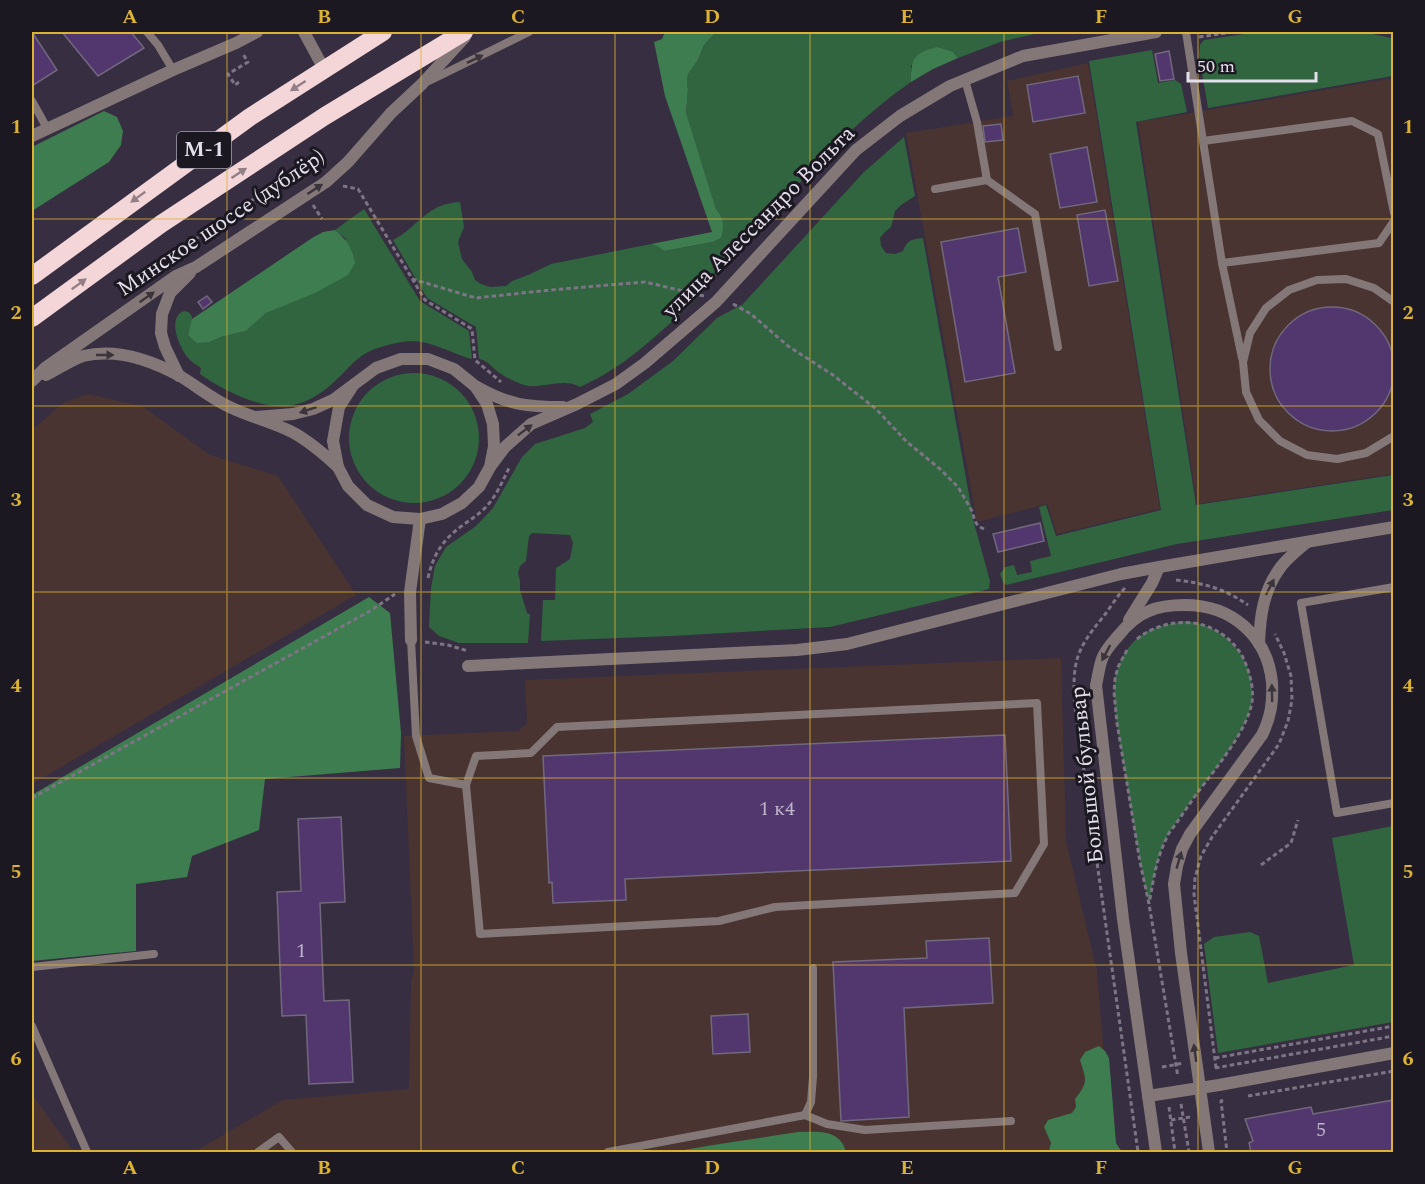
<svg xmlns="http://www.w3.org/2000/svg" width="1425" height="1184" font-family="Spectral,serif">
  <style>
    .industrial { fill: #493432 }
    .green { fill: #306540 }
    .forest { fill: #3d7d4f }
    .building { fill: #52366e; stroke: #71687d; stroke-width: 1.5 }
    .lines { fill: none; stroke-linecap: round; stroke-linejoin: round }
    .path { stroke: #7d7585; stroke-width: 3; stroke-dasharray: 4.5 3; stroke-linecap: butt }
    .lane { stroke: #837778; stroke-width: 8 }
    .street { stroke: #837778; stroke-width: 12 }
    .highway { stroke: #f4d6d9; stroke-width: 18 }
    .oneway { fill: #3b343b }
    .oneway2 { fill: #938086 }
    .grid { fill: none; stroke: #dbb233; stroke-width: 1.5; stroke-opacity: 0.55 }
    .labels { text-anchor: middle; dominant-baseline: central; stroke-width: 6; stroke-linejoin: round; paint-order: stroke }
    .number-label { font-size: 20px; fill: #c0b5cc }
    .shield { fill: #1c1821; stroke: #a8a3ae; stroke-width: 1.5 }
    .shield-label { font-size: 21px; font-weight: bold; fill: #e4dfeb }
    .street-label { font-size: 22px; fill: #e4dfeb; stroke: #1c1821 }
    .neatline { fill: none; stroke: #dbb233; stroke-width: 2 }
    .grid-label { font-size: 20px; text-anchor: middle; font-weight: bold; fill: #dbb233 }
  </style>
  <rect width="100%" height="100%" fill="#372e41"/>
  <g class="industrial">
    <polygon points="1088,63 1160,509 1057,534 1047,504 977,522 906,133 1013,116 1007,81"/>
    <polygon points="1393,78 1393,474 1197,504 1138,122"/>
    <polygon points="88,394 142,406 210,455 278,476 356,595 32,784 32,430 63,403"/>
    <polygon points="1061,658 1066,841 1097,971 1112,1152 194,1152 283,1100 409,1089 411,981 414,971 404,736 518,731 527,723 525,680"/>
    <polygon points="32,1095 74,1152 32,1152"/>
  </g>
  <g class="green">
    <path d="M716,32H1043L1000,42L958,58L953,52L911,65V82C847,126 796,187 744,244C730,258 719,274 705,289C693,303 679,315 666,327C638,352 615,371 580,387C562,377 542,390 524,385C515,382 505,377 498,372C492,367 487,360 479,359L476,327L427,298L393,240C420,226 425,204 460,202L464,227L458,242L462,259L472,272L475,280L481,284L490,287L506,286L512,281L528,275L551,264L651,244L657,246L664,251L713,242L721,238C725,226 724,218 716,209L686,114L688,90L687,82L688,74L698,60L704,45Z"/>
    <polygon points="1257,32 1364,32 1391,38 1393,39 1393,76 1208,108 1199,55 1200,45 1204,40"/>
    <polygon points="1152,50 1158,83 1175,80 1181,84 1187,112 1136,122 1196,505 1393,475 1393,510 1177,544 1006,585 1003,582 1000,574 1005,567 1014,565 1017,575 1032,572 1030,561 1051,556 1039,507 1046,505 1056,536 1161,510 1089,61"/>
    <path d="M904,137L915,196L901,205L895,211L891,227L885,232L880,238L881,246L886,253L895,254L903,251C907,240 912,239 923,238L974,523L990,581L989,589L830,627L671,636L541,641L543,600H555L556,568L570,559L573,543L570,535L532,533L529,536L526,561L520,566L518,573L520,581V590L527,613L530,614L528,643H459L439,636L429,627L431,588L435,566L446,547L476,526L493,508L522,457L535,444L585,428L593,422L590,414L628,394L673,361L717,318L743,304L864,172Z"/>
    <path d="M364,209L420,301L469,331L472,359C452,354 433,341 411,341C397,342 370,348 359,358C351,364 344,373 336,380C325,391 309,402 293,405C265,412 222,390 200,374L201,368C197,365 193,363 189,359C181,350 169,325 179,314C185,308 193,313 192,320C192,325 189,330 188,335L210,342L221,337L246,331L266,313L278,307L346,239L335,230Z"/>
    <circle cx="414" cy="438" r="65"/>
    <path d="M1186,621C1209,624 1227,634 1240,653C1249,665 1254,686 1252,701C1248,730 1216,768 1198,792C1188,805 1179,819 1169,833C1156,858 1154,877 1149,904C1138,857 1131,809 1123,761C1119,735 1112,706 1115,679C1117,667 1122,655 1130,646C1145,627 1164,625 1186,621Z"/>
    <polygon points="1393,826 1393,1022 1218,1053 1204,944 1214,937 1250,932 1259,936 1268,983 1354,965 1332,838"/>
  </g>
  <g class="forest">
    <path d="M665,32H716L704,45L698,60L688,74L687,82L688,90L686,113L716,209C724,218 725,226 721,238L713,242L664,251L657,246L651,244L712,232L665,96L654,42L662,39Z"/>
    <path d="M937,47L953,52L958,58L933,69L911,82C911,59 913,53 937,47Z"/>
    <polygon points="104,111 117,117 123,131 121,145 109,162 32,211 32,147"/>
    <path d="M335,230C347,240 352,248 355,263L348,275L315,293L266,313L246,331L221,337L210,342L197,343L188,335L192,319L312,238L323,232Z"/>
    <polygon points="369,597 390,613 401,733 400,768 265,779 259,830 192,856 187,877 136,884 136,951 32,961 32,795"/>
    <path d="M1099,1046L1105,1051L1109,1058L1116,1143L1122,1152H1044L1049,1151L1051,1143L1044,1127L1048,1120L1072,1113L1076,1107L1075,1099C1089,1082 1086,1079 1080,1060L1085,1052Z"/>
    <path d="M798,1132C818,1132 840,1129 846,1152H672L713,1145Z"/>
  </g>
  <g class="building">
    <polygon points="32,32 57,70 32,86"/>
    <polygon points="62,32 131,32 144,48 98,76"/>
    <polygon points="1169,51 1174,79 1160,81 1155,54"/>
    <polygon points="1078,76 1085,113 1033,122 1027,85"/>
    <polygon points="1001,124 1003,140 985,142 983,126"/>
    <polygon points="1087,147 1097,202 1060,208 1050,154"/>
    <polygon points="1105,210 1118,281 1089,286 1077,215"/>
    <polygon points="1018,228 1026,272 998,277 1015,373 965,382 941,242"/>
    <polygon points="207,296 212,302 203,309 198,302"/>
    <circle cx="1332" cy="369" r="62"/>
    <polygon points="1040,523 1044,541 998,552 993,534"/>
    <polygon points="1005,735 1011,861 625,879 626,900 553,903 552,882 549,883 543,756"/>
    <polygon points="341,817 345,902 320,903 324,1001 349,1000 353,1082 309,1084 306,1015 282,1016 277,892 301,891 298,819"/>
    <polygon points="989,938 993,1003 904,1008 909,1117 841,1121 833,962 927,958 926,941"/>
    <polygon points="748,1014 750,1052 713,1054 711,1016"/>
    <polygon points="1394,1100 1394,1152 1251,1152 1249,1143 1253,1141 1245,1119 1311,1107 1313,1114"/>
  </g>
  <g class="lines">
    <g class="path">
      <polyline points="1386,32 1394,33"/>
      <polyline points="1199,37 1233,32"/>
      <polyline points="239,82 235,85 228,74 248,62 243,54"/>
      <polyline points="343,186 358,189 425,300 472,329 475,360 501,382"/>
      <polyline points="313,205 322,219"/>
      <polyline points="139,278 289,175"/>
      <polyline points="412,279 476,298 550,290 645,282 704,296"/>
      <polyline points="733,304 751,314 788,346 833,375 876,409 907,442 940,469 958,487 972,511 975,521 978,526 984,529"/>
      <path d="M428,578C433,556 441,542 459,528C468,521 477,516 485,508C496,497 502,482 509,468"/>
      <path d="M1176,580C1204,583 1225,589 1248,605"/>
      <path d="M1125,588C1117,596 1110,608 1103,617C1075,651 1072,663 1075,707L1138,1152"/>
      <path d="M1137,639C1155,624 1184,618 1206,626C1223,632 1238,645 1245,662C1250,674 1254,689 1252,702C1247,731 1216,768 1198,792C1188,806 1179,820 1169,833C1156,858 1154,877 1149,904"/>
      <polyline points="425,642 448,645 468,651"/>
      <polyline points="1127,650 1118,667 1115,679 1114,692 1117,723 1140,862 1149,904 1178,1077"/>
      <polyline points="32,798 370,611 395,594"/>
      <polyline points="1261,865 1291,843 1298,820"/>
      <polyline points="1215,1058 1394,1026"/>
      <polyline points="1162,1067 1184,1063"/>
      <polyline points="1215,1068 1394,1036"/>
      <polyline points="1216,1068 1194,894 1195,878 1201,856 1212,837 1279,744 1288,721 1292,700 1291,676 1284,653 1275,634"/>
      <polyline points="1248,1096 1394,1071"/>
      <polyline points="1223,1100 1221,1101 1227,1152"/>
      <polyline points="1181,1104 1189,1152"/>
      <polyline points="1169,1107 1175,1152"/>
      <polyline points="1171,1120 1190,1117"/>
    </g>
    <g class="lane">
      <polyline points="147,32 158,45 173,70"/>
      <polyline points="1186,32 1222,263 1242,358"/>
      <polyline points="965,80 977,122 987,180 1035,214 1058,347"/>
      <polyline points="429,81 529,32"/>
      <polyline points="32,101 47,128"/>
      <polyline points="1203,141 1352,121 1378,134 1394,213"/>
      <polyline points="935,189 987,180"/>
      <polyline points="1222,263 1379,243 1394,221"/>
      <polyline points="1394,302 1374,288 1346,279 1317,280 1289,290 1266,308 1250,333 1243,362 1246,392 1259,420 1280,441 1307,455 1337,459 1366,453 1394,436"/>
      <polyline points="1394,587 1301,603 1337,813 1394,803"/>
      <polyline points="411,640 416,736 429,778 466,785 480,934 719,921 775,907 1015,893 1044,844 1037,703 557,727 531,753 476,756 466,785"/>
      <polyline points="32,967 154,954"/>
      <polyline points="32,1026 87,1152"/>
      <polyline points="805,1115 811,1102 813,1077 813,968"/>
      <polyline points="258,1152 279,1137 292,1152"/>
      <polyline points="608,1152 805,1115 827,1124 865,1130 1011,1121"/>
    </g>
    <g class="street">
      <polyline points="304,32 324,69"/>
      <polyline points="32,136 173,70 236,43 257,32"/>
      <path d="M46,375C58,369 71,360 83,356C116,348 151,360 180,376C198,387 215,401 234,409C254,418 275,423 294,433C310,442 324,454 338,467"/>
      <polyline points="179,376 165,347 161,333 162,314 170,293 190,273"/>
      <polyline points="32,381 45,368 176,276 196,267 326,182 348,162 391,113 422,84 465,37"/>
      <path d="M477,387C509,405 527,407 563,407"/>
      <polyline points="256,417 293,414 313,409 333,400 376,368 401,359 428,359 454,369 475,386 487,404 493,424 494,446 490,467 479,487 462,503 442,514 420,519 393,517 367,505 348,486 338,467 333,441 339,407 354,384"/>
      <polyline points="490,467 505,447 531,424 577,404 616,384 645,363 716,302 856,150 900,116 950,86 1023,56 1156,32"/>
      <polyline points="1129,620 1152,583 1159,567"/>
      <polyline points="411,640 410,592 420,519"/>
      <path d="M1259,644C1260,617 1263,591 1280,568C1287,558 1298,550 1307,542"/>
      <polyline points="468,666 797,650 847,644 1121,574 1159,567 1394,527"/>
      <polyline points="1148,1096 1219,1085 1394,1053"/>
      <path d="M1156,1152L1123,919L1096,685C1098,677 1099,667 1102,659C1105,650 1112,643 1118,636C1126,626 1136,616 1149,611C1160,606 1173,605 1185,605C1231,605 1267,635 1272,682C1273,702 1271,717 1262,735L1190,834L1182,849L1177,866L1174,884L1181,953L1209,1152"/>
    </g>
    <g class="highway">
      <polyline points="32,276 250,117 383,32"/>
      <polyline points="32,318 161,224 325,116 464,32"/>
    </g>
  </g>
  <defs><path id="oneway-solid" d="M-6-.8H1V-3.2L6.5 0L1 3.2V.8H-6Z" transform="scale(1.5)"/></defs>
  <g class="oneway">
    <use href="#oneway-solid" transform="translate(475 59) rotate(-26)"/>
    <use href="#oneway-solid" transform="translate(315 189) rotate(-33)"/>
    <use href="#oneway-solid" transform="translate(147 297) rotate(-35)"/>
    <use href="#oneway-solid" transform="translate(105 355)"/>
    <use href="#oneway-solid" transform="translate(308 410) rotate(162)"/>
    <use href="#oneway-solid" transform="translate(525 430) rotate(-37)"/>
    <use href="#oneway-solid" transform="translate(1270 587) rotate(-63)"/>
    <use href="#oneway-solid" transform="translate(1106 653) rotate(118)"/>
    <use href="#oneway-solid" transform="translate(1272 693) rotate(-91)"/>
    <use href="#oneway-solid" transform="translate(1179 860) rotate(-74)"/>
    <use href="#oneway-solid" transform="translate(1195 1053) rotate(-98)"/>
  </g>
  <g class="oneway2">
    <use href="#oneway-solid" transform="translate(298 86) rotate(147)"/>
    <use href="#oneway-solid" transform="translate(239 173) rotate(-33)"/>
    <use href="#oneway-solid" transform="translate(138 197) rotate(144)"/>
    <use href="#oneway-solid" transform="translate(79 284) rotate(-36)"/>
  </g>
  <path class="grid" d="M227,32V1152M421,32V1152M615,32V1152M810,32V1152M1004,32V1152M1198,32V1152M32,219H1394M32,406H1394M32,592H1394M32,778H1394M32,965H1394"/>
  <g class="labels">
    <g class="number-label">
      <text x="777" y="809">1 к4</text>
      <text x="301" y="951">1</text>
      <text x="1321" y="1130">5</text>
    </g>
    <rect class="shield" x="177" y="132" width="54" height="36" rx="4.5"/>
    <g class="shield-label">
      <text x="204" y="150">М-1</text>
    </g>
    <g class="street-label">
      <text transform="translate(759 222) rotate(-45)">улица Алессандро Вольта</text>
      <text transform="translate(221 223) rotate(-34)">Минское шоссе (дублёр)</text>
      <text transform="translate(1087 775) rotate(-96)">Большой бульвар</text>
    </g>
  </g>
  <rect width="1425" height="1184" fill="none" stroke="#1c1821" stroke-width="66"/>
  <path d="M1188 72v9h128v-9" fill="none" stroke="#e4dfeb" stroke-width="3"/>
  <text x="1197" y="72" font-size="18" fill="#e4dfeb" stroke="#1c1821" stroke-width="4.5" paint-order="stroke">50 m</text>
  <rect x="33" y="33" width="1359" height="1118" class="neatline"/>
  <g class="grid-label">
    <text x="130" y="23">A</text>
    <text x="324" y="23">B</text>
    <text x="518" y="23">C</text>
    <text x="712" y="23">D</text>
    <text x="907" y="23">E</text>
    <text x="1101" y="23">F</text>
    <text x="1295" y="23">G</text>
    <text x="16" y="133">1</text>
    <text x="1408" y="133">1</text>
    <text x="16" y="319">2</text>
    <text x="1408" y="319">2</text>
    <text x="16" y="506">3</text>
    <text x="1408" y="506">3</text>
    <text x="16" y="692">4</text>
    <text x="1408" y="692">4</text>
    <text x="16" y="878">5</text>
    <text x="1408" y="878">5</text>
    <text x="16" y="1065">6</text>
    <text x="1408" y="1065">6</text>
    <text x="130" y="1174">A</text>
    <text x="324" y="1174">B</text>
    <text x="518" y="1174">C</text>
    <text x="712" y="1174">D</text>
    <text x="907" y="1174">E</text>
    <text x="1101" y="1174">F</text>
    <text x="1295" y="1174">G</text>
  </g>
</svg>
